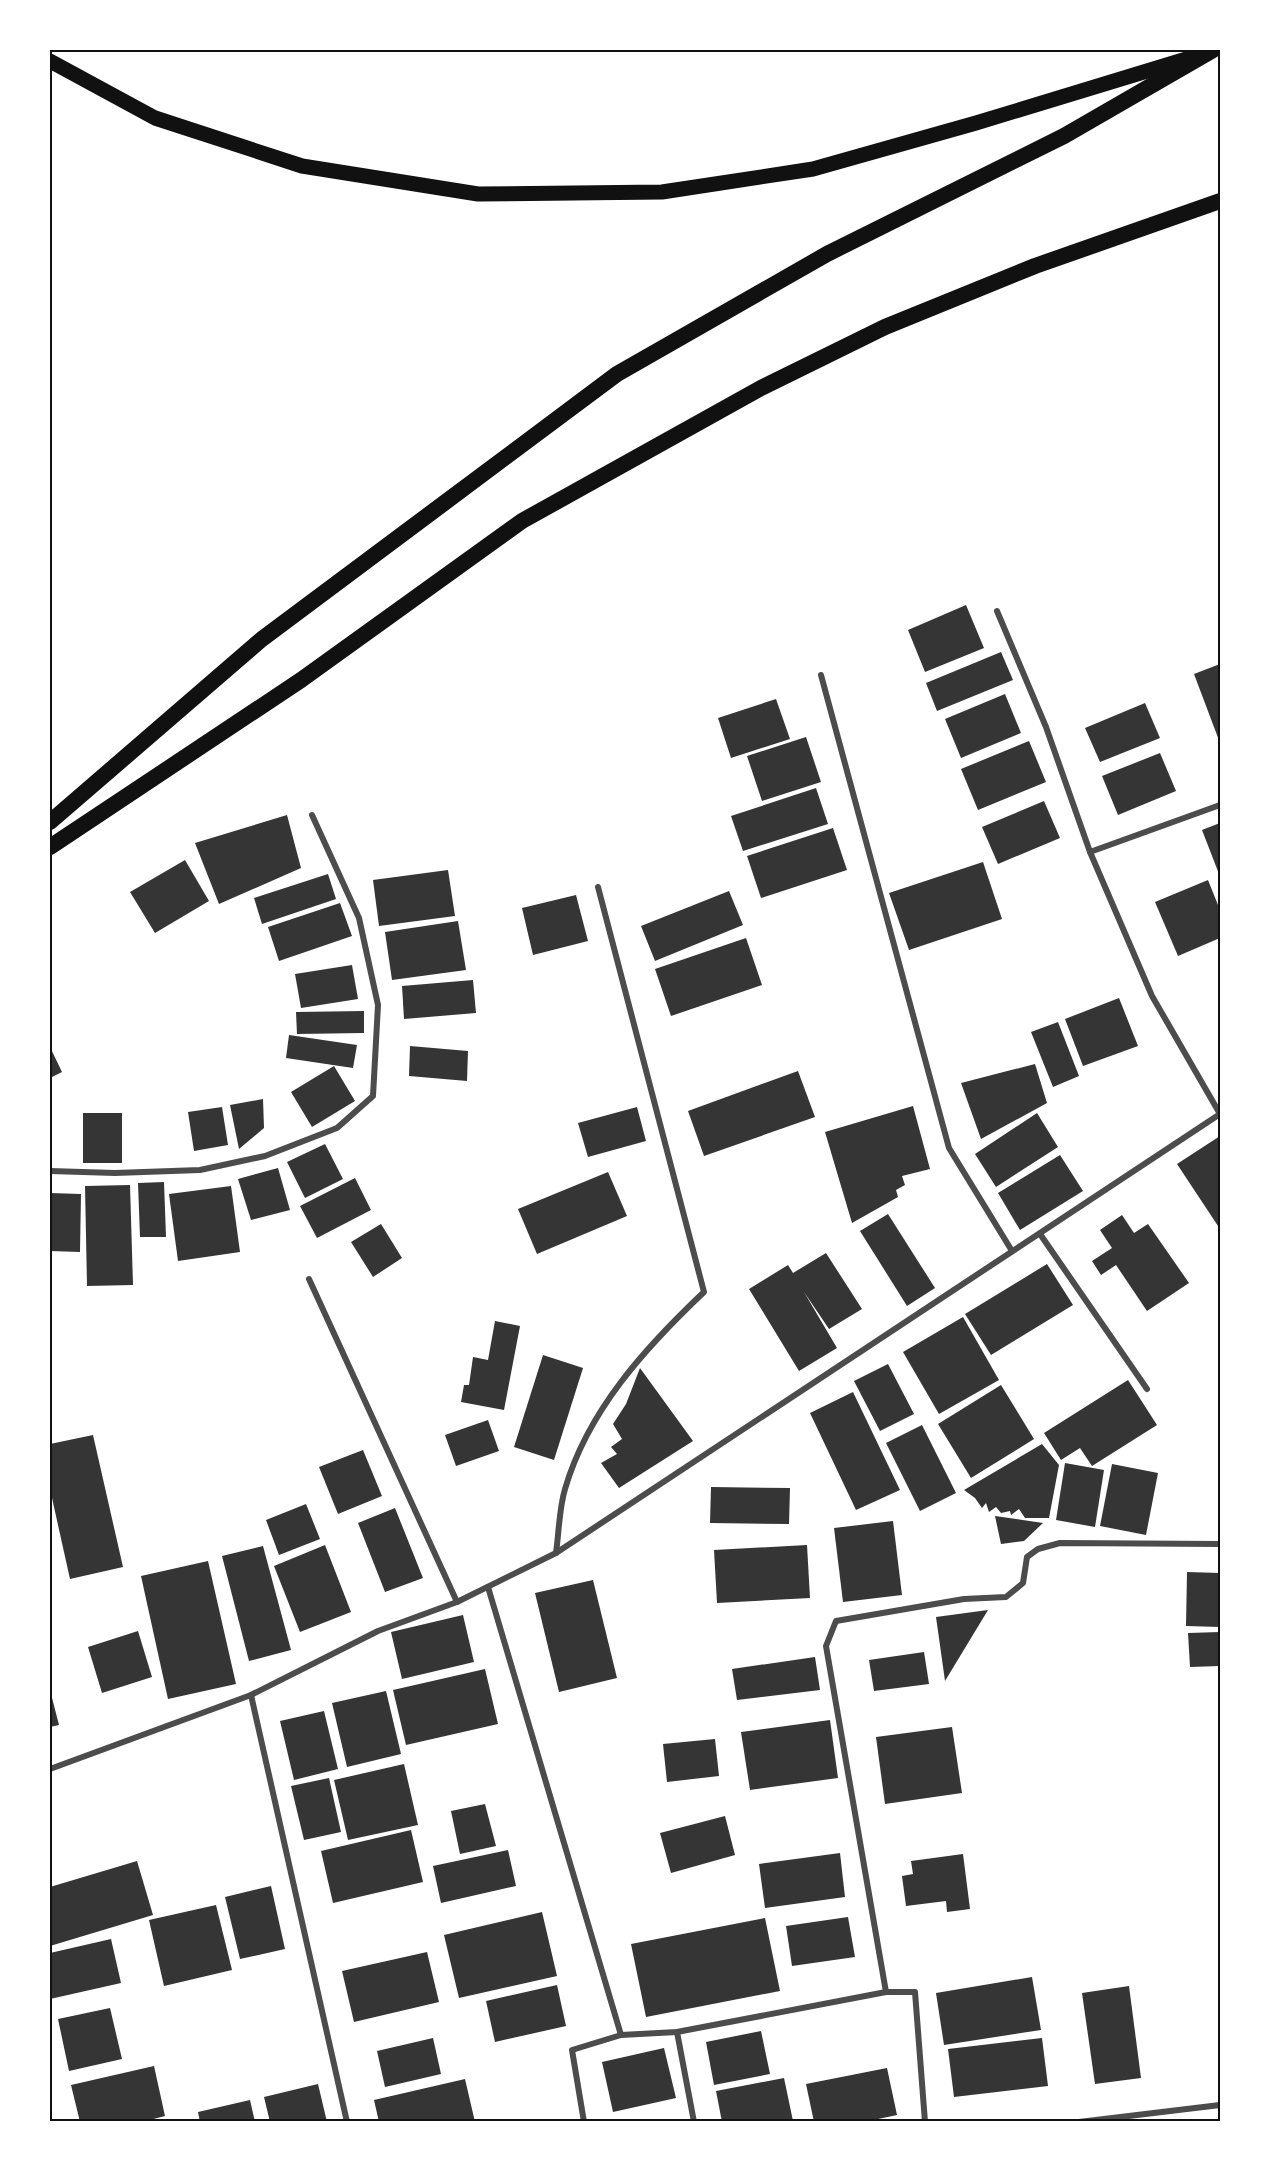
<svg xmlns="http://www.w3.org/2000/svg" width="1270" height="2171" font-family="Merriweather,serif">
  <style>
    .building { fill: #353535 }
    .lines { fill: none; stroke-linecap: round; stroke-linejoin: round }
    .minor { stroke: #4c4c4c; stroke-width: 6 }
    .primary { stroke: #111; stroke-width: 15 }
    .trunk { stroke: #111; stroke-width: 16 }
    .neatline { fill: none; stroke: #111; stroke-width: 2 }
  </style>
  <rect width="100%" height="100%" fill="#fff"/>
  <g class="building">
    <polygon points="966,605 984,648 925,672 908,630"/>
    <polygon points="1001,652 1013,680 937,711 926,683"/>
    <polygon points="1220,664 1220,743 1194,674"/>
    <polygon points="1005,694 1021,733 961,758 945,719"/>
    <polygon points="776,699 790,739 731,758 718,718"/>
    <polygon points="1145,703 1160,738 1100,762 1085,728"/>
    <polygon points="806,737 821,782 762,801 747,756"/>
    <polygon points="1029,741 1046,782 978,810 961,769"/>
    <polygon points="1160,753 1176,791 1118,815 1102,776"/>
    <polygon points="816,788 828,824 743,851 731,816"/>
    <polygon points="1044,801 1060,838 998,864 982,827"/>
    <polygon points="287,815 301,868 219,904 195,843"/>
    <polygon points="1220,823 1220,874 1219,874 1202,830"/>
    <polygon points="833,828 847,870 761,898 747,856"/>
    <polygon points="185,860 209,901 155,933 130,892"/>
    <polygon points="983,862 1002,919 909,950 889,893"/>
    <polygon points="448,870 455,916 379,926 373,880"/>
    <polygon points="328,874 336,899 262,924 254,898"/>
    <polygon points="1208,880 1220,910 1220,938 1178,956 1155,902"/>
    <polygon points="729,891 743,925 655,961 641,926"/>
    <polygon points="576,895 588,941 533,955 522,908"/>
    <polygon points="340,903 352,936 279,961 268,927"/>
    <polygon points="458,921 466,970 392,980 385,932"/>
    <polygon points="746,938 762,985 671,1016 655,969"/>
    <polygon points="352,965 358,999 301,1008 295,974"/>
    <polygon points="473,980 476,1013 404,1019 402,986"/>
    <polygon points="1119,998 1138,1046 1083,1066 1065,1019"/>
    <polygon points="364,1011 364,1033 297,1034 296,1012"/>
    <polygon points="1058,1022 1079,1076 1053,1087 1031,1032"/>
    <polygon points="289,1035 357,1045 353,1068 286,1058"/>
    <polygon points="410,1046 468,1051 467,1081 409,1076"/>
    <polygon points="50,1047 62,1072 50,1078"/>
    <polygon points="1035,1064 1047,1103 981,1139 961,1083"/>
    <polygon points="334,1066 355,1101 312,1127 291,1092"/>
    <polygon points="798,1071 815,1117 704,1156 688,1111"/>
    <polygon points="263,1099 264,1128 239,1149 230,1105"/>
    <polygon points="913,1106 930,1169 902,1176 905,1185 896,1190 898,1197 852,1223 825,1132"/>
    <polygon points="222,1107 228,1145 194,1151 188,1112"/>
    <polygon points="637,1107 646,1141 588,1157 578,1123"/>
    <rect x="83" y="1113" width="39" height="50"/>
    <polygon points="1037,1113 1058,1147 996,1187 975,1154"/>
    <polygon points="1220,1136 1220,1229 1177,1164"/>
    <polygon points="325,1144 343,1179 305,1198 287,1162"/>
    <polygon points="1060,1155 1083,1191 1020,1230 998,1193"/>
    <polygon points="278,1168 290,1210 251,1220 238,1179"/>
    <polygon points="608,1172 627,1216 537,1254 518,1209"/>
    <polygon points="355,1178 371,1210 317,1238 300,1206"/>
    <polygon points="164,1182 166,1237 140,1237 138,1183"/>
    <polygon points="130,1185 133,1285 87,1286 85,1186"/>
    <polygon points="231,1186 240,1252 178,1261 169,1194"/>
    <polygon points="50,1193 81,1194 80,1252 50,1251"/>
    <polygon points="888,1214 935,1288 907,1306 860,1231"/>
    <polygon points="1122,1215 1134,1233 1148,1224 1189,1283 1147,1311 1116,1265 1101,1275 1092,1261 1112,1248 1100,1230"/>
    <polygon points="381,1224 402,1258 373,1277 351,1242"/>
    <polygon points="826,1253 862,1309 829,1329 804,1292 837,1348 799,1371 749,1289 788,1265 793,1273"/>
    <polygon points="1047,1264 1073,1305 991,1355 965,1314"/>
    <polygon points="963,1317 999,1380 939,1414 903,1352"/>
    <polygon points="495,1321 520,1326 504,1410 461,1402 464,1385 469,1385 473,1357 488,1360"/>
    <polygon points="543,1355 583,1368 554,1460 514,1447"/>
    <polygon points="888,1364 914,1414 880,1431 854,1381"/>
    <polygon points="640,1368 693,1441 619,1488 601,1463 617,1454 611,1447 622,1439 613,1424 626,1404"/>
    <polygon points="1128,1380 1157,1425 1092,1466 1080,1448 1061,1460 1044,1433"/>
    <polygon points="1001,1385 1034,1439 971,1478 938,1424"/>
    <polygon points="853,1392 900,1490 856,1510 810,1413"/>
    <polygon points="488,1420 499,1451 456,1466 445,1435"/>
    <polygon points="922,1425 956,1493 920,1511 886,1443"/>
    <polygon points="93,1435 123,1567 70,1579 50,1489 50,1444"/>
    <polygon points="1042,1444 1059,1465 1049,1518 1025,1518 1019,1509 1011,1515 1010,1511 1001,1513 996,1507 989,1512 986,1503 982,1508 975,1498 964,1490"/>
    <polygon points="363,1450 382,1496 338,1514 319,1467"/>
    <polygon points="1065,1463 1104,1470 1095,1527 1056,1520"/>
    <polygon points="1112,1464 1158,1473 1146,1535 1100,1526"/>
    <polygon points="711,1487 790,1488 789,1524 710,1523"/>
    <polygon points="306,1504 320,1539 279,1555 266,1520"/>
    <polygon points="395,1508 423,1578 385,1592 358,1523"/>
    <polygon points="995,1516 1043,1523 1024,1541 1001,1544"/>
    <polygon points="893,1521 902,1595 843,1602 834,1528"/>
    <polygon points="325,1545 351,1612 300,1632 274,1566"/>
    <polygon points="807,1545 810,1598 717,1603 714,1550"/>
    <polygon points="263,1546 291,1650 249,1661 222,1556"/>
    <polygon points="208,1561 236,1684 168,1699 141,1576"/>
    <polygon points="1187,1572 1220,1573 1220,1627 1186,1626"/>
    <polygon points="593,1580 617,1678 559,1692 535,1593"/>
    <polygon points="988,1610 945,1681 936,1617"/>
    <polygon points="463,1615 474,1662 402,1679 391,1632"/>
    <polygon points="138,1631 152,1677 102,1693 88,1647"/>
    <polygon points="1220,1632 1220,1666 1190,1667 1188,1633"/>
    <polygon points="924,1652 929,1684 874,1691 869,1660"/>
    <polygon points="815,1657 820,1690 737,1700 732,1669"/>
    <polygon points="485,1669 498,1724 406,1745 393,1690"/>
    <polygon points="50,1690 59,1725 50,1727"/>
    <polygon points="386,1691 401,1754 347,1767 332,1703"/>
    <polygon points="324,1711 338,1769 294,1780 280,1721"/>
    <polygon points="830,1720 838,1778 750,1790 741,1732"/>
    <polygon points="952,1727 962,1793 885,1804 876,1737"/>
    <polygon points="715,1739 719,1776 667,1782 663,1744"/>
    <polygon points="404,1764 418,1825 348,1840 334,1780"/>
    <polygon points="329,1778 341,1832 304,1840 291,1786"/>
    <polygon points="485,1804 496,1846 460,1854 451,1811"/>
    <polygon points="725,1816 735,1855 671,1873 660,1833"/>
    <polygon points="411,1830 423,1882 333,1903 321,1851"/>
    <polygon points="508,1850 516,1886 441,1903 433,1866"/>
    <polygon points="840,1853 845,1897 765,1908 759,1864"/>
    <polygon points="963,1854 970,1909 947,1912 946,1901 906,1906 902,1876 913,1874 911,1861"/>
    <polygon points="137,1861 153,1915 50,1946 50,1887"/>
    <polygon points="271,1886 285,1949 240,1959 225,1897"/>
    <polygon points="216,1905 232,1970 164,1986 149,1920"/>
    <polygon points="542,1912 557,1976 459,1998 444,1935"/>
    <polygon points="848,1917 855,1957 792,1966 786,1926"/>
    <polygon points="765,1918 780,1991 646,2017 631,1944"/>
    <polygon points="111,1939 121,1983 50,1999 50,1953"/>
    <polygon points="427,1952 439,2002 354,2022 342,1971"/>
    <polygon points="1032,1977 1041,2030 944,2045 936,1993"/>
    <polygon points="557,1985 566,2026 495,2042 486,2001"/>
    <polygon points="1129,1986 1141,2078 1095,2084 1082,1993"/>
    <polygon points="110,2008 122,2059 69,2071 58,2019"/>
    <polygon points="761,2031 770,2074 714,2085 706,2042"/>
    <polygon points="433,2038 441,2074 385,2087 377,2051"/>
    <polygon points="1042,2038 1048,2086 954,2097 948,2049"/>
    <polygon points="664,2048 676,2098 613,2112 602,2062"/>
    <polygon points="154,2066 165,2116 142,2122 80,2122 71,2085"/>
    <polygon points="887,2068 897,2115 864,2122 814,2122 806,2084"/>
    <polygon points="784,2078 793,2121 722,2122 716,2091"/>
    <polygon points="465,2079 475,2122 379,2122 374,2100"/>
    <polygon points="318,2084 327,2122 270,2122 264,2097"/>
    <polygon points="250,2100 255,2122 200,2122 198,2112"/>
  </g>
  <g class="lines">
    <g class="minor">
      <polyline points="997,611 1046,727 1090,852 1152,996 1220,1114"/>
      <polyline points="821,675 949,1148 1012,1251"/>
      <polyline points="1090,852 1220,805"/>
      <polyline points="50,1171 115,1173 200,1170 265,1156 337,1128 373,1096 378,1005 359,918 312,815"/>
      <polyline points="1040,1234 1147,1389"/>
      <polyline points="309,1279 457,1602"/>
      <path d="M556,1553C559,1532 559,1509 565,1489C588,1410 646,1347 704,1292L598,887"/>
      <polyline points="488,1587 621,2035 677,2032 886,1992 915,1992 925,2122"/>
      <polyline points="251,1695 347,2122"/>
      <polyline points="50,1769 251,1695 378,1631 457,1602 556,1553 1220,1114"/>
      <polyline points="886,1992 826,1646 836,1621 964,1599 1006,1597 1023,1583 1027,1557 1038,1549 1060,1543 1220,1544"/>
      <polyline points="677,2032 694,2122"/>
      <polyline points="584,2122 572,2050 621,2035"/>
      <polyline points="1079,2122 1220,2105"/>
    </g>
    <polyline class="primary" points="50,61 155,118 302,166 478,194 662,192 813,169 976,123 1193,57"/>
    <g class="trunk">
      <polyline points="50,822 262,639 617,374 827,254 1064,136 1213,50"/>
      <polyline points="50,847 301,680 522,521 761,388 885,327 1035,266 1220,201"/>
    </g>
  </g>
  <rect width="1270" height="2171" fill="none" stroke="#ffffff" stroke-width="102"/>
  <rect x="51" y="51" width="1168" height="2069" class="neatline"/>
</svg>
